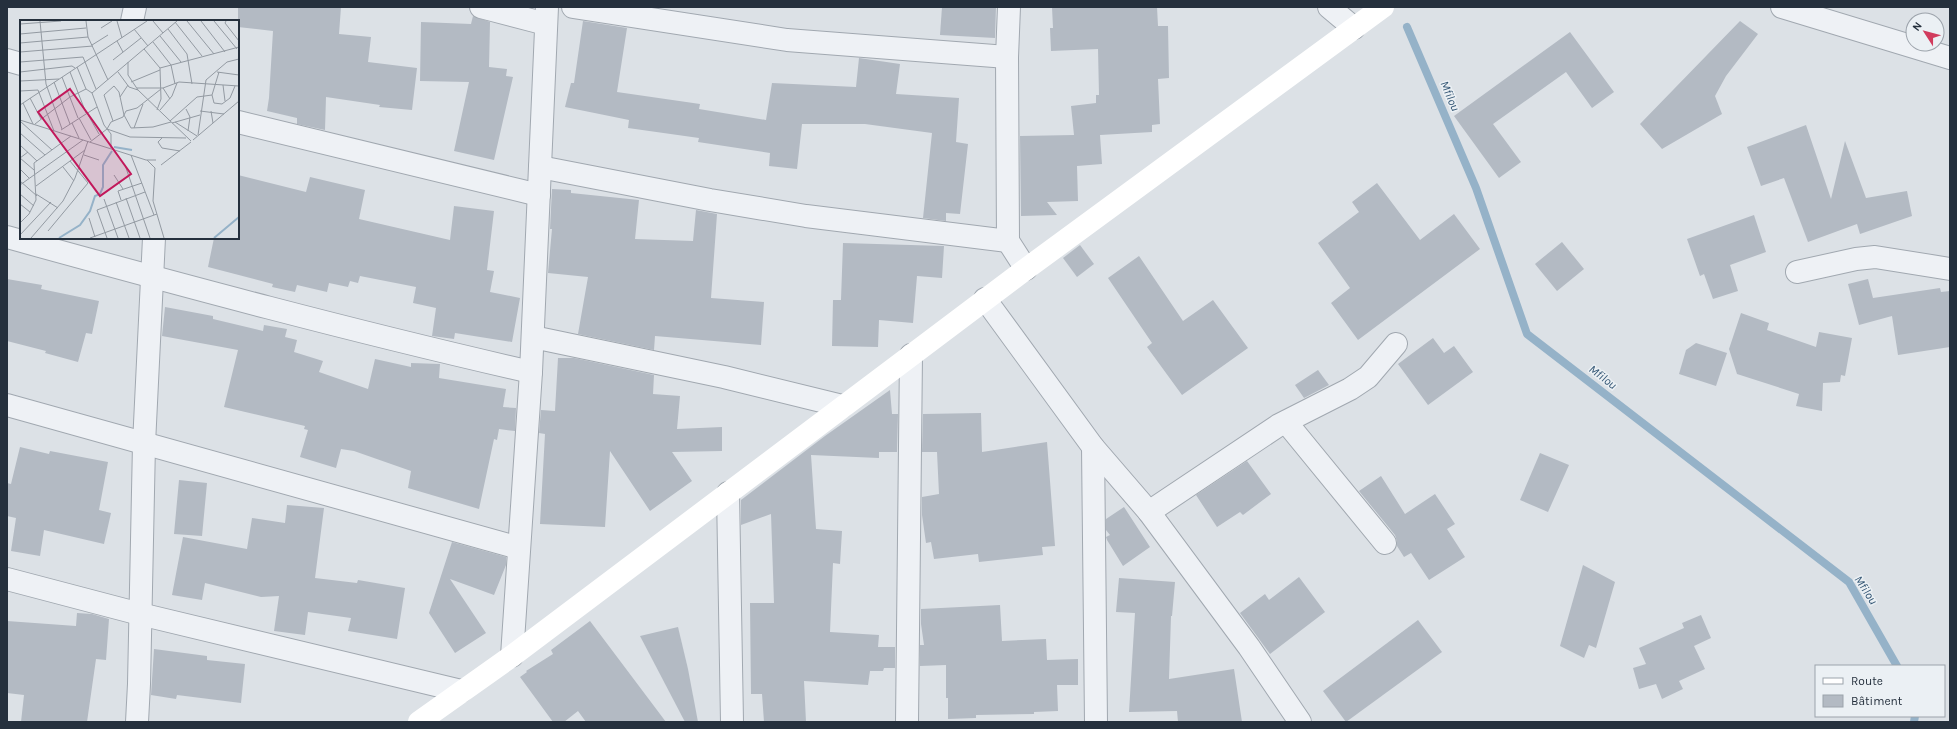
<svg xmlns="http://www.w3.org/2000/svg" width="1957" height="729" font-family="Karla,sans-serif">
  <style>
    .lines { fill: none; stroke-linecap: round; stroke-linejoin: round }
    .stream { stroke: #95b2c8; stroke-width: 8 }
    .building { fill: #b3bac3 }
    .minor-casing { stroke: #a1a8b0; stroke-width: 24 }
    .minor { stroke: #eef1f5; stroke-width: 22 }
    .secondary { stroke: #fff; stroke-width: 22 }
    .labels { text-anchor: middle; dominant-baseline: central; stroke-width: 3; stroke-linejoin: round; paint-order: stroke }
    .water-label { font-size: 12px; font-style: italic; fill: #2f5271; stroke: #ebf0f4 }
    .inset-river { fill: none; stroke: #95b2c8; stroke-width: 2 }
    .inset-road { fill: none; stroke: #939aa2; stroke-width: 1 }
    .view { fill: #c2185b; fill-opacity: 0.15; stroke: #c2185b; stroke-width: 2 }
    .inset-edge { fill: none; stroke: #25303d; stroke-width: 2 }
  </style>
  <rect width="100%" height="100%" fill="#dce1e6"/>
  <g class="lines">
    <g class="stream">
      <polyline points="1407,27 1476,188 1527,334 1849,582 1897,666"/>
      <polyline points="1914,722 1915,716"/>
    </g>
  </g>
  <g class="building">
    <polygon points="238,7 341,7 339,34 371,37 368,62 417,68 412,110 379,107 380,105 326,97 325,130 297,124 297,118 267,111 269,98 273,31 238,27"/>
    <polygon points="942,7 996,7 995,38 940,35"/>
    <polygon points="1052,7 1157,7 1158,26 1168,26 1169,78 1158,79 1160,124 1152,125 1152,132 1100,135 1102,164 1077,166 1078,201 1047,202 1057,215 1021,216 1020,136 1074,135 1071,106 1096,103 1096,95 1099,95 1098,49 1051,51 1050,28 1053,28"/>
    <polygon points="473,16 490,22 489,67 507,69 506,76 513,77 494,160 454,151 469,82 420,81 421,22 471,24"/>
    <polygon points="583,21 627,28 617,92 700,104 699,109 766,120 772,83 856,87 859,58 900,64 896,94 959,98 956,142 968,144 960,214 946,213 946,221 923,218 932,133 865,124 802,124 797,169 769,166 770,153 698,142 699,138 628,128 629,120 565,107 571,83 574,83"/>
    <polygon points="1740,21 1758,34 1726,76 1715,96 1722,114 1662,149 1640,124"/>
    <polygon points="1570,32 1614,92 1592,108 1566,72 1493,124 1521,162 1499,178 1454,116"/>
    <polygon points="1806,125 1831,199 1845,141 1866,198 1907,191 1912,216 1860,234 1857,224 1808,242 1784,178 1761,186 1747,147"/>
    <polygon points="238,175 306,192 310,177 365,190 359,219 450,240 454,206 494,211 487,270 494,271 490,292 520,298 512,342 455,333 454,339 432,336 436,308 413,303 416,287 360,276 358,283 350,281 348,287 329,283 327,292 297,285 295,292 272,287 273,284 208,267 214,238 238,238"/>
    <polygon points="1377,183 1420,240 1454,214 1480,249 1358,340 1331,303 1350,288 1318,243 1359,212 1352,202"/>
    <polygon points="552,189 571,190 571,193 639,200 635,239 693,241 696,210 717,214 711,298 764,302 761,345 655,336 654,350 578,334 588,277 548,273 552,229 550,229"/>
    <polygon points="1754,215 1766,252 1730,265 1738,291 1713,299 1704,274 1700,276 1687,239"/>
    <polygon points="1562,242 1584,269 1557,291 1535,264"/>
    <polygon points="843,243 944,246 942,278 917,276 913,323 879,320 878,347 832,346 833,300 841,300"/>
    <polygon points="1080,245 1094,264 1077,277 1063,258"/>
    <polygon points="1139,256 1183,321 1213,300 1248,348 1182,395 1147,347 1152,343 1108,278"/>
    <polygon points="7,279 42,285 41,289 99,301 92,334 86,333 78,362 45,353 46,351 7,341"/>
    <polygon points="1868,279 1873,298 1940,288 1941,292 1950,291 1950,347 1898,355 1892,316 1859,325 1848,284"/>
    <polygon points="165,307 213,316 213,319 263,331 264,325 287,329 285,337 297,340 294,352 323,361 319,372 368,389 375,359 411,367 411,363 440,364 439,378 506,389 503,407 516,408 515,431 499,429 497,440 494,439 479,509 408,488 411,471 354,451 341,449 336,468 300,457 308,430 304,429 305,426 224,407 238,350 162,336"/>
    <polygon points="1741,313 1769,323 1767,330 1816,347 1819,332 1852,338 1845,376 1841,375 1840,382 1823,383 1822,411 1796,406 1799,394 1737,374 1729,349"/>
    <polygon points="1433,338 1444,353 1454,346 1473,372 1428,405 1398,364"/>
    <polygon points="1696,343 1727,353 1716,386 1679,374 1686,350"/>
    <polygon points="558,358 574,358 654,375 653,394 680,396 677,429 722,427 722,451 672,452 692,481 650,511 610,451 605,527 540,524 545,434 539,433 541,410 555,411"/>
    <polygon points="1318,370 1329,385 1304,398 1295,385"/>
    <polygon points="890,390 892,414 898,414 897,452 879,452 879,458 811,455 816,529 842,531 840,564 833,563 830,632 879,635 878,647 895,647 895,668 884,668 883,671 870,671 868,685 804,681 806,722 764,722 762,694 751,694 750,603 774,603 771,514 741,525 741,500 825,436"/>
    <polygon points="981,413 982,452 1047,442 1055,546 1042,547 1043,555 979,562 978,554 934,559 931,542 926,543 922,515 922,497 939,494 937,452 922,452 923,414"/>
    <polygon points="20,447 49,454 50,451 108,462 99,510 111,513 104,544 44,530 40,556 11,551 16,518 7,516 7,483 11,484"/>
    <polygon points="1540,453 1569,465 1548,512 1520,500"/>
    <polygon points="1247,461 1271,494 1243,515 1240,512 1217,527 1196,495"/>
    <polygon points="1381,476 1405,514 1435,494 1455,524 1447,529 1465,557 1429,580 1411,553 1404,557 1397,546 1397,541 1395,535 1359,491"/>
    <polygon points="179,480 207,483 202,536 174,534"/>
    <polygon points="287,505 324,508 315,578 357,583 358,580 405,588 397,639 348,631 351,618 308,612 305,635 274,631 279,596 261,597 205,583 202,600 172,595 183,537 247,549 252,518 285,523"/>
    <polygon points="1124,507 1150,547 1123,566 1107,540 1106,537 1110,535 1106,530 1106,519"/>
    <polygon points="452,542 506,557 506,565 494,595 450,579 486,633 455,653 429,613"/>
    <polygon points="1583,565 1615,582 1596,648 1589,645 1584,658 1560,646"/>
    <polygon points="1299,577 1325,612 1270,654 1240,613 1265,594 1269,600"/>
    <polygon points="1119,578 1175,582 1172,616 1171,616 1169,679 1234,669 1242,722 1178,722 1177,711 1129,712 1135,613 1116,612"/>
    <polygon points="1000,605 1002,641 1046,639 1047,660 1078,659 1078,685 1057,685 1058,711 1034,712 1034,714 976,715 976,718 948,719 948,698 946,698 946,665 920,666 920,645 924,645 921,624 921,609"/>
    <polygon points="77,613 92,614 109,619 106,660 96,659 87,722 21,722 24,695 7,693 7,621 76,626"/>
    <polygon points="1701,615 1711,638 1694,646 1705,669 1679,681 1683,689 1662,699 1656,684 1639,689 1633,668 1646,664 1639,648 1684,628 1682,623"/>
    <polygon points="1418,620 1442,652 1346,722 1323,691"/>
    <polygon points="590,621 666,722 586,722 578,711 564,722 553,722 520,677 527,672 526,671 553,654 551,650"/>
    <polygon points="678,627 688,669 698,722 685,722 640,636"/>
    <polygon points="154,649 207,656 207,660 245,664 241,703 177,695 176,699 151,695"/>
  </g>
  <g class="lines">
    <g class="minor-casing">
      <g id="minor">
        <polyline points="481,7 546,24"/>
        <polyline points="573,7 787,40 1007,57"/>
        <polyline points="1009,7 1007,57 1008,241 1026,269"/>
        <polyline points="1329,7 1354,28"/>
        <polyline points="1782,7 1950,58"/>
        <polyline points="132,21 135,7"/>
        <polyline points="7,60 21,64"/>
        <polyline points="238,122 539,195"/>
        <polyline points="540,167 710,200 806,216 1008,241"/>
        <path d="M7,237C181,285 355,332 531,372"/>
        <polyline points="1797,272 1856,259 1875,257 1950,269"/>
        <polyline points="985,299 1093,447 1149,512 1249,647 1300,722"/>
        <polyline points="533,337 724,377 842,406"/>
        <polyline points="7,405 519,548"/>
        <polyline points="1286,422 1385,543"/>
        <polyline points="1093,447 1096,722"/>
        <polyline points="728,493 732,722"/>
        <polyline points="1149,512 1279,425 1350,389 1368,377 1396,344"/>
        <polyline points="7,579 140,614 461,691"/>
        <polyline points="512,656 531,372 547,7"/>
        <polyline points="137,722 139,684 144,444 154,238"/>
        <polyline points="907,722 911,355"/>
      </g>
    </g>
    <use href="#minor" class="minor"/>
    <polyline class="secondary" points="419,722 512,656 1026,269 1383,7"/>
  </g>
  <g class="labels">
    <g class="water-label">
      <text transform="translate(1450 96) rotate(67)">Mfilou</text>
      <text transform="translate(1603 377) rotate(38)">Mfilou</text>
      <text transform="translate(1866 590) rotate(57)">Mfilou</text>
    </g>
  </g>
  <g transform="translate(20 20)">
    <rect width="219" height="219" fill="#dce1e6"/>
    <path class="inset-river" d="M94,127L112,130M39,218L60,205L70,191L75,176L80,174L83,167V145L92,131M194,218L219,197"/>
    <path class="inset-road" d="M20,1L26,64L42,109M66,1L68,17L88,60M97,1L102,18M133,1L143,13M167,1L194,34M181,1L205,32M194,1L217,29M206,1L205,3L219,21M155,2L182,36M0,4L41,1M81,8L92,1M114,9L128,26M148,9L167,34L172,64M0,14L66,8M140,16L161,42M97,21L103,32M133,22L151,45L155,64M0,23L68,17M72,25L88,15M124,29L140,48L141,79L137,90M0,32L73,26M93,40L121,18M0,42L63,37L76,69M108,42V55L118,70L171,121M57,47L66,69L72,73L84,105L91,114V128M140,48L219,27M0,52L52,46L55,48M50,52L66,93M98,52L109,67L118,70M197,52L219,55M42,57L58,98M0,61L39,59M34,62L50,104M111,62L140,50M203,65L205,81M117,68H143L159,62L219,66M143,68L150,79M0,71L18,70L34,111M72,73L157,1M192,75L194,83L202,84L210,78L215,66M100,77L108,65M10,78L21,99M3,83L13,104M0,85L127,1M166,89L170,97L168,111M140,90L152,76L157,63M180,91L204,94M191,91L193,103M67,93L79,114M59,98L71,120M0,100L126,140H136M0,101L32,130M93,101L84,75L94,66L99,72L104,95L111,108L133,107L151,102M150,101L177,77L192,75L199,52M155,102L177,116M52,103L59,118M152,103L180,95M15,104L50,77L66,69M114,108L123,84M87,109L110,117L166,118M41,110L77,87M0,113L25,135M178,115L186,60L207,42L219,39M142,118L138,122L142,128L160,131M173,120L219,81M70,122L87,109L91,102L103,97L106,91L117,88L141,69M0,125L17,141M8,132L0,138L14,150M64,135L79,140M111,135L134,195M127,140L135,148L133,181L144,218M105,145L130,218M141,145L171,122M43,147L54,161M0,149L9,158M94,155L103,169M0,161L17,176M0,165L63,120M16,166L65,130M0,174L14,186M16,174L38,188M106,178L120,218M84,179L98,218M101,180L98,171L122,163M96,182L109,218M0,184L10,192M69,198L75,217M0,203L9,194L16,180L14,143L51,116M28,211L68,163L50,141M0,215L31,182M11,218L43,181L55,158L68,121M70,218L137,194M87,218L77,190L125,172"/>
    <path class="view" d="M50,69L111,154L80,176L18,92Z"/>
    <rect width="219" height="219" class="inset-edge"/>
  </g>
  <rect width="1957" height="729" fill="none" stroke="#25303d" stroke-width="16"/>
  <rect x="1815" y="665" width="130" height="52" fill="#ebf0f4" stroke="#9ca3ab"/>
  <rect x="1823" y="678" width="20" height="6" fill="#ffffff" stroke="#9ca3ab"/>
  <text x="1851" y="685" font-size="12" fill="#25303d">Route</text>
  <rect x="1823" y="695" width="20" height="12" fill="#b3bac3" stroke="#9ca3ab"/>
  <text x="1851" y="705" font-size="12" fill="#25303d">Bâtiment</text>
  <g transform="translate(1925 32) rotate(306)"><circle r="19" fill="#ebf0f4" stroke="#9ca3ab"/>
  <path d="M0-3L7 15L0 10L-7 15Z" fill="#d13b5d"/>
  <text y="-6" font-size="11" font-weight="bold" text-anchor="middle" fill="#25303d">N</text>
  </g>
</svg>
